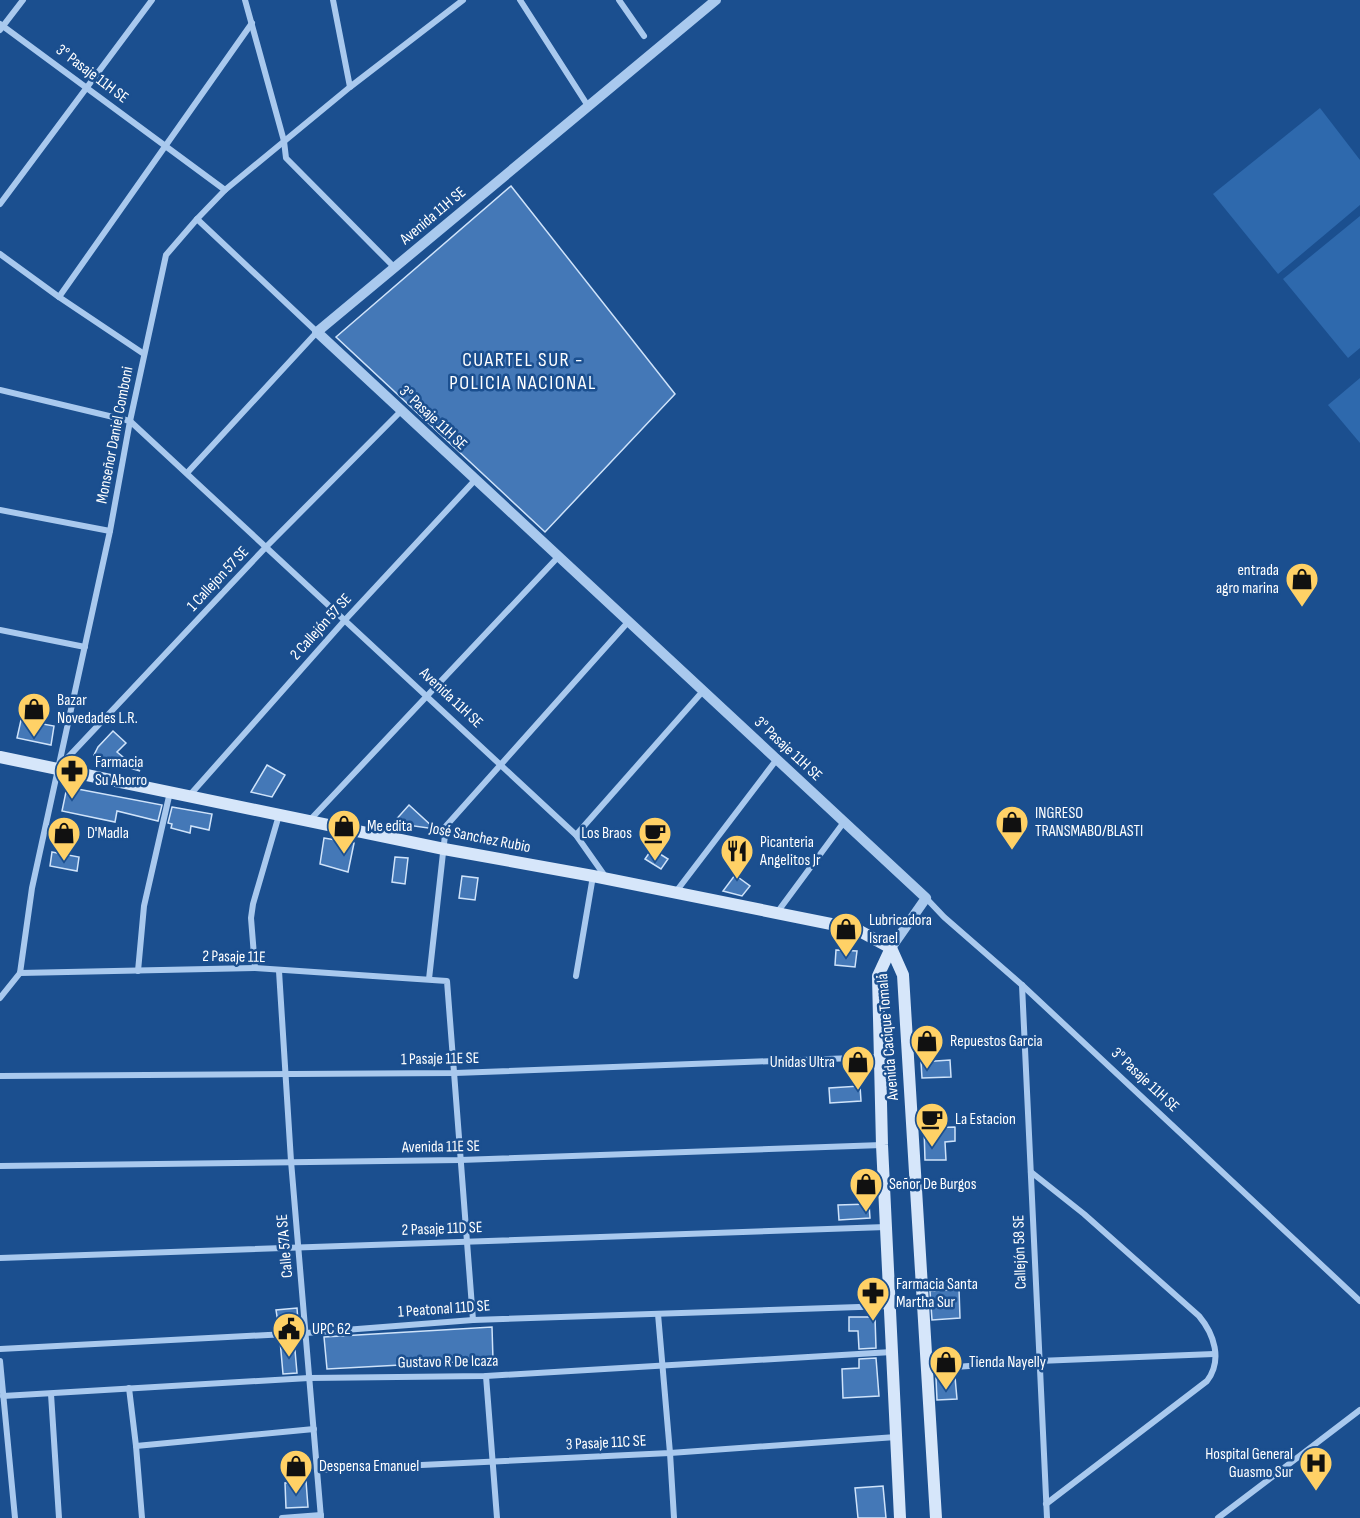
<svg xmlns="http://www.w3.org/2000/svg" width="1360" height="1518" font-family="'Sofia Sans Condensed',sans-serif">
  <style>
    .green { fill: #2e69ad }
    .building { fill: #4478b7; stroke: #cfe3fa; stroke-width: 1.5 }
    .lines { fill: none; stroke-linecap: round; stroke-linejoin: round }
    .minor { stroke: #a9c9ee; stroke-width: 6 }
    .tertiary { stroke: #a9c9ee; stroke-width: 10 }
    .secondary { stroke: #d6e6fa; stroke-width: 12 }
    .labels { text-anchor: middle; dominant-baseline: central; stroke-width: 5; stroke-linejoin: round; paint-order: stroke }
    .street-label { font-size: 16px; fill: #fff; stroke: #1b4f8f }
    .poi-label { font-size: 16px; fill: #fff; stroke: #1b4f8f; text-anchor: start }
    .quarter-label { font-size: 20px; letter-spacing: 1.5px; fill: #fff; stroke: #1b4f8f }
  </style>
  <rect width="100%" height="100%" fill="#1b4f8f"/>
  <g class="green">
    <polygon points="1320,108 1360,160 1360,205 1278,274 1213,194"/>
    <polygon points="1360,216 1360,348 1348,358 1283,279"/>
    <polygon points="1360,378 1360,443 1328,405"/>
  </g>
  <g class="building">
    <polygon points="511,186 675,394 545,532 336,337"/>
    <polygon points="21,720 54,726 51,745 17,738"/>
    <polygon points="113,731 126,743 117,752 140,771 103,760 94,755 98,747"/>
    <polygon points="267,765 285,775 272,797 251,792"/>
    <polygon points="67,787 162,805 158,821 117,811 115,822 62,811"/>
    <polygon points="409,805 435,829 393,823"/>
    <polygon points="172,807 212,814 209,830 191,826 190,833 171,828 172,824 168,823"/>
    <polygon points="324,838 354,843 348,872 320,864"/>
    <polygon points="652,849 668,859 661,869 645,859"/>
    <polygon points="52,852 79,857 77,871 50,866"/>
    <polygon points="395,857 408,858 405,884 392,882"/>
    <polygon points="735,875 750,886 742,896 723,891"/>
    <polygon points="462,876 478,878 475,900 459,898"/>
    <polygon points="836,950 857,951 855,967 835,965"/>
    <polygon points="950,1060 951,1077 922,1078 921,1062"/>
    <polygon points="860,1086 861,1101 830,1103 829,1088"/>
    <polygon points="955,1127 955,1141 945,1142 946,1160 925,1160 924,1128"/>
    <polygon points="869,1204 870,1218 839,1220 838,1205"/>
    <polygon points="959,1289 960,1318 932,1320 930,1291"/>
    <polygon points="297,1308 298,1321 292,1321 293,1328 279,1329 276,1310"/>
    <polygon points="849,1317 875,1317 876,1348 859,1349 858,1331 849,1331"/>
    <polygon points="492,1327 493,1360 327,1369 324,1337"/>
    <polygon points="294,1339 297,1373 283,1374 280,1340"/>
    <polygon points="876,1358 879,1396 843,1398 842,1369 859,1368 859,1359"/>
    <polygon points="955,1377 957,1399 937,1400 936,1378"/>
    <polygon points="306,1481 308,1507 286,1508 285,1483"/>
    <polygon points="883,1486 886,1518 858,1518 855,1488"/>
  </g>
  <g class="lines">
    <g class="minor">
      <polyline points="245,0 284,141 286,158 394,267"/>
      <polyline points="333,0 350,87"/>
      <polyline points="520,0 588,106"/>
      <polyline points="619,0 644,36"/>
      <polyline points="0,24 225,190"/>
      <polyline points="0,30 23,0"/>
      <polyline points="0,204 152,0"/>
      <polyline points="0,254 59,297 144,354"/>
      <polyline points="59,297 252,23"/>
      <polyline points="0,390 130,421 576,835 607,879"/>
      <polyline points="187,473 317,332 197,219"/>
      <polyline points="0,510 110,531"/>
      <polyline points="0,630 85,647"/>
      <polyline points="57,769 266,547 402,410"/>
      <polyline points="189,796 345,620 476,479"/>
      <polyline points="310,820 559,556"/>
      <polyline points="576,835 703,691"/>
      <polyline points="675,893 777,759"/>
      <polyline points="926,898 944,917 1022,985 1360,1301"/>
      <polyline points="776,914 844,822"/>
      <polyline points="255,968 251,918 253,904 279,815"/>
      <polyline points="138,971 144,906 170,792"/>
      <polyline points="279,971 291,1161 321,1518"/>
      <polyline points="20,973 255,968 447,981 473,1320"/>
      <polyline points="576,976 593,876"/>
      <polyline points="429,979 446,826 629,621"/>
      <polyline points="1022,985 1047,1518"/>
      <polyline points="0,998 20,973 32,888 110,531 130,421 166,255 197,219 225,190 350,87 463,0"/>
      <polyline points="0,1076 455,1073 880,1057"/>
      <polyline points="0,1166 460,1160 882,1145"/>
      <path d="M1031,1172L1084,1214L1199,1316C1214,1334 1223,1360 1207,1381L1046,1504"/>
      <polyline points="0,1258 886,1227"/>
      <polyline points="658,1314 670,1453 674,1518"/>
      <polyline points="0,1349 306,1333 473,1320 889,1306"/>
      <polyline points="0,1361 15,1518"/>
      <polyline points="927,1369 1038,1361 1214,1354"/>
      <polyline points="486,1376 497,1518"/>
      <polyline points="129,1388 136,1446 142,1518"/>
      <polyline points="51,1394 59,1518"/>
      <polyline points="3,1396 309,1378 486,1376 892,1352"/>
      <polyline points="136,1446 314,1429"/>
      <polyline points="317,1470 670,1453 896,1437"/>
      <polyline points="282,1518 321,1515"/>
      <polyline points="1218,1518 1360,1410"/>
    </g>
    <polyline class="tertiary" points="716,0 317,332 926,898 891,948"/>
    <g class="secondary">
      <polyline points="0,757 444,849 593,876 856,929 891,948"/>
      <polyline points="891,948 878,976 882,1145 900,1518"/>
      <polyline points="891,948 903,975 936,1518"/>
    </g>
  </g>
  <defs>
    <g id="shop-pin" transform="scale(1.725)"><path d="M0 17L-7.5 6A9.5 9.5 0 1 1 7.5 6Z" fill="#ffd166" stroke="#1b4f8f"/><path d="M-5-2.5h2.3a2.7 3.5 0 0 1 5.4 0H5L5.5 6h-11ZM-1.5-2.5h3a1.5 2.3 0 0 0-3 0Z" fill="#111"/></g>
    <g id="pharmacy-pin" transform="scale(1.725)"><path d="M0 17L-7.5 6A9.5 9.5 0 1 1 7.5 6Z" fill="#ffd166" stroke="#1b4f8f"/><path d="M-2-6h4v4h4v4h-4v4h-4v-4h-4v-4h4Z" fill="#111"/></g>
    <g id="cafe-pin" transform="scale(1.725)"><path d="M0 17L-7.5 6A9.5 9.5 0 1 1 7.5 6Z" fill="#ffd166" stroke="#1b4f8f"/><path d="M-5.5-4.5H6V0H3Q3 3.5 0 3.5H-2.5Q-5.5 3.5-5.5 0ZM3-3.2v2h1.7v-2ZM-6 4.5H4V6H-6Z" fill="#111"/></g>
    <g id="restaurant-pin" transform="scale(1.725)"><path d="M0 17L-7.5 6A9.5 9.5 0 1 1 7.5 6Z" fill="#ffd166" stroke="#1b4f8f"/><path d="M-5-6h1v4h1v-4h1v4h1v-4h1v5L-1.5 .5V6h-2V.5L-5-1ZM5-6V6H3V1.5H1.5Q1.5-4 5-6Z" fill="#111"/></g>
    <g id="civic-pin" transform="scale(1.725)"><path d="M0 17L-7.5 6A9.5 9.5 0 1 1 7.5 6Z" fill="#ffd166" stroke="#1b4f8f"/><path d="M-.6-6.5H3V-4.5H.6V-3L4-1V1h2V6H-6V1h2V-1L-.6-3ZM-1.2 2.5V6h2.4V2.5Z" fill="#111"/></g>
    <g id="hospital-pin" transform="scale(1.725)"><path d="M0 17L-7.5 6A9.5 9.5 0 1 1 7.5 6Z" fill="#ffd166" stroke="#1b4f8f"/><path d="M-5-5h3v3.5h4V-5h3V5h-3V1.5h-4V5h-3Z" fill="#111"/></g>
  </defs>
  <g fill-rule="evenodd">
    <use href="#shop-pin" x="1302" y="579"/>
    <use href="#shop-pin" x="34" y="709"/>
    <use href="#pharmacy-pin" x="72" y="771"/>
    <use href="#shop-pin" x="1012" y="822"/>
    <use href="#shop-pin" x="344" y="826"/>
    <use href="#shop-pin" x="64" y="833"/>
    <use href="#cafe-pin" x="655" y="833"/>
    <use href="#restaurant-pin" x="737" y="851"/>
    <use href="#shop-pin" x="846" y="929"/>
    <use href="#shop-pin" x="927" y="1041"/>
    <use href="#shop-pin" x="858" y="1062"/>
    <use href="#cafe-pin" x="932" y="1119"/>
    <use href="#shop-pin" x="866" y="1184"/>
    <use href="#pharmacy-pin" x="873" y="1293"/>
    <use href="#civic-pin" x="289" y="1329"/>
    <use href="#shop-pin" x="946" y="1362"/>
    <use href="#hospital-pin" x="1316" y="1463"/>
    <use href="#shop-pin" x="296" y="1466"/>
  </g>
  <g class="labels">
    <g class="street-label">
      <text transform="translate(92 74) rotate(37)">3° Pasaje 11H SE</text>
      <text transform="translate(433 216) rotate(-40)">Avenida 11H SE</text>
      <text transform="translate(433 418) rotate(43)">3° Pasaje 11H SE</text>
      <text transform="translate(115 435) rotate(-79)">Monseñor Daniel Comboni</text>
      <text transform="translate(218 579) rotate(-47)">1 Callejon 57 SE</text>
      <text transform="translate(321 627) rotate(-48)">2 Callejón 57 SE</text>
      <text transform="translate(451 698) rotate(43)">Avenida 11H SE</text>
      <text transform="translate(788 749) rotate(43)">3° Pasaje 11H SE</text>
      <text transform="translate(480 838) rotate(11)">José Sanchez Rubio</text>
      <text transform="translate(234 957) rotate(1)">2 Pasaje 11E</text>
      <text transform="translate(888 1037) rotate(-95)">Avenida Cacique Tomalá</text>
      <text transform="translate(440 1059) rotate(-1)">1 Pasaje 11E SE</text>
      <text transform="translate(1145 1080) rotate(43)">3° Pasaje 11H SE</text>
      <text transform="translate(441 1147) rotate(-1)">Avenida 11E SE</text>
      <text transform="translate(442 1229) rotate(-2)">2 Pasaje 11D SE</text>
      <text transform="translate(285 1246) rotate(-95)">Calle 57A SE</text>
      <text transform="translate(1020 1252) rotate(-92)">Callejón 58 SE</text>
      <text transform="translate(444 1309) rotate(-4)">1 Peatonal 11D SE</text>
      <text transform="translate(448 1362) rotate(-1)">Gustavo R De Icaza</text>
      <text transform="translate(606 1443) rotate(-3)">3 Pasaje 11C SE</text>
    </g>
    <g class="poi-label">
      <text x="1279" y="570" text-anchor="end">entrada<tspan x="1279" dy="18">agro marina</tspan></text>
      <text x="57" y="700">Bazar<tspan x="57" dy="18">Novedades L.R.</tspan></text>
      <text x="95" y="762">Farmacia<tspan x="95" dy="18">Su Ahorro</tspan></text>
      <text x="1035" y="813">INGRESO<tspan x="1035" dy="18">TRANSMABO/BLASTI</tspan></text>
      <text x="367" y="826">Me edita</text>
      <text x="87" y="833">D'Madla</text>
      <text x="632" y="833" text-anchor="end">Los Braos</text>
      <text x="760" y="842">Picanteria<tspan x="760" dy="18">Angelitos Jr</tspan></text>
      <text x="869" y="920">Lubricadora<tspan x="869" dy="18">Israel</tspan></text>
      <text x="950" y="1041">Repuestos Garcia</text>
      <text x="835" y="1062" text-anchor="end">Unidas Ultra</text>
      <text x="955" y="1119">La Estacion</text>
      <text x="889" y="1184">Señor De Burgos</text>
      <text x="896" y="1284">Farmacia Santa<tspan x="896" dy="18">Martha Sur</tspan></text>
      <text x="312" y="1329">UPC 62</text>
      <text x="969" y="1362">Tienda Nayelly</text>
      <text x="1293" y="1454" text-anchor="end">Hospital General<tspan x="1293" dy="18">Guasmo Sur</tspan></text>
      <text x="319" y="1466">Despensa Emanuel</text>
    </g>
    <g class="quarter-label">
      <text x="523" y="360">CUARTEL SUR -<tspan x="523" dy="23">POLICIA NACIONAL</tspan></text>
    </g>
  </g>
</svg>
